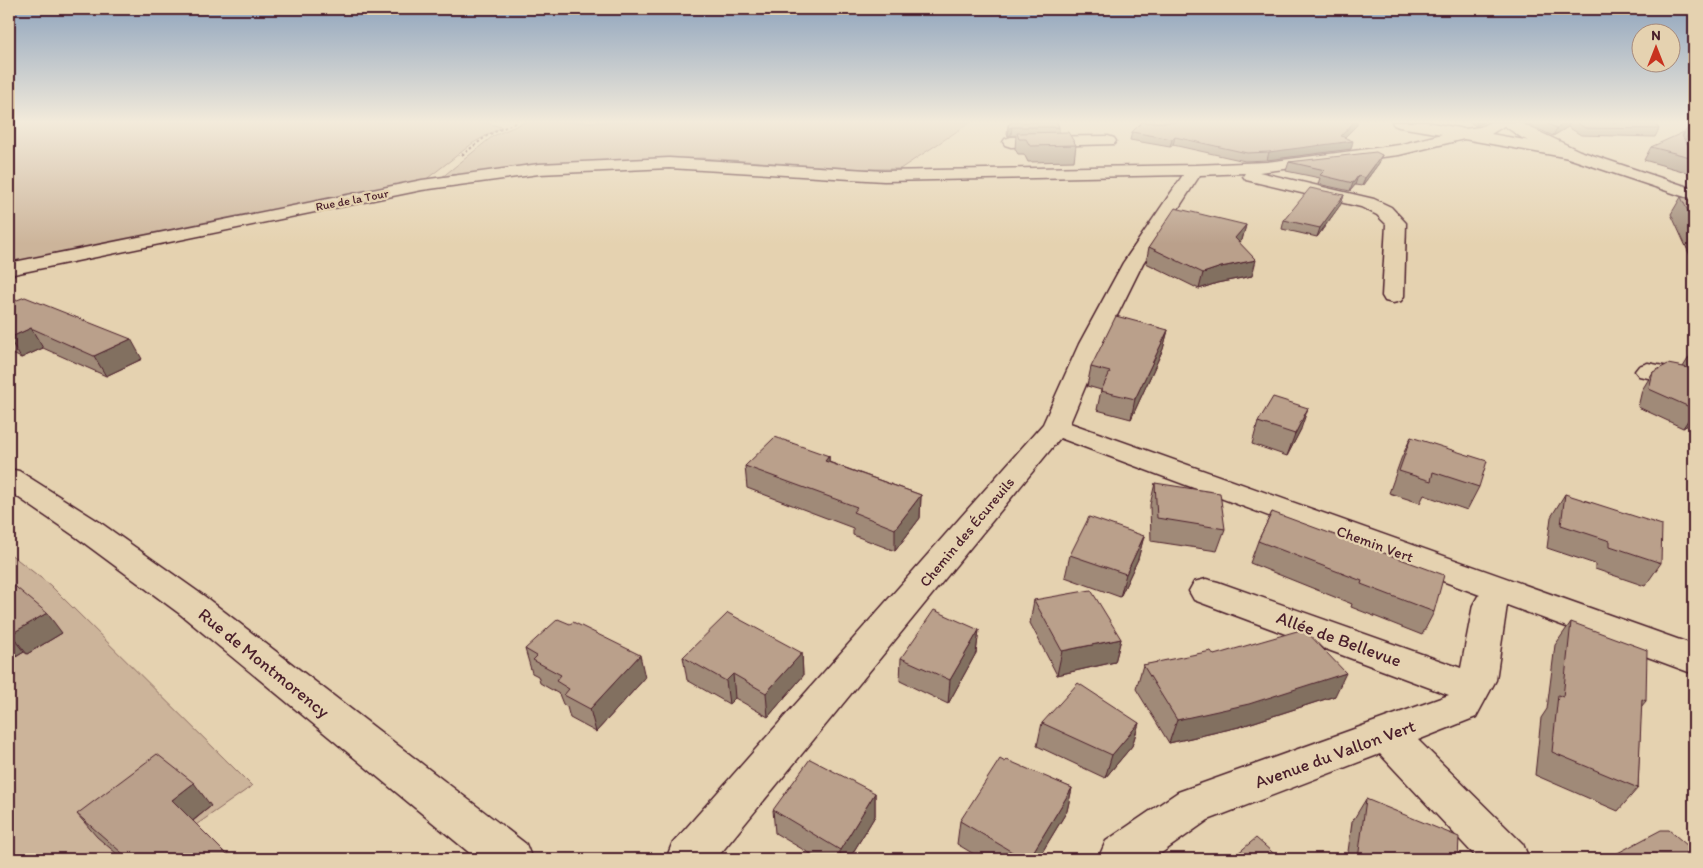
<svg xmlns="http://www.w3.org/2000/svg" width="1703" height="868" font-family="Itim,sans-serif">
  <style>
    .green { fill: #ccb49a; stroke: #8b6a62 }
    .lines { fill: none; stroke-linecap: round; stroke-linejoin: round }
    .minor-casing { stroke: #4a1f2b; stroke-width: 3 }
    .tertiary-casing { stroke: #4a1f2b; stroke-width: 3 }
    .secondary-casing { stroke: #4a1f2b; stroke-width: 3 }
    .path { stroke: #4a1f2b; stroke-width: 2; stroke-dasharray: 2.5 2.5; stroke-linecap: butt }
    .minor { fill: #e5d2b0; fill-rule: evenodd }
    .tertiary { fill: #e5d2b0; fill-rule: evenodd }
    .secondary { fill: #e5d2b0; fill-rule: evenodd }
    .wall { fill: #a08a78; stroke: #4a1f2b }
    .shaded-wall { fill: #827061; stroke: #4a1f2b }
    .building { fill: #baa08b; stroke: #4a1f2b }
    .labels { text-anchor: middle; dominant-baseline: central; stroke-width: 4.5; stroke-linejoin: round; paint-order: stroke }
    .far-street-label { font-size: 12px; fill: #4a1f2b; stroke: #e5d2b0 }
    .street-label { font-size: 15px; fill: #4a1f2b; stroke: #e5d2b0 }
    .near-street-label { font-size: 18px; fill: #4a1f2b; stroke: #e5d2b0 }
  </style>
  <rect width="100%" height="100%" fill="#e5d2b0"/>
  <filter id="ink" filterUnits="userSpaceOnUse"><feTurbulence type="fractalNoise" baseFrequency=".02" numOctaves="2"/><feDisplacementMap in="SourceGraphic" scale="10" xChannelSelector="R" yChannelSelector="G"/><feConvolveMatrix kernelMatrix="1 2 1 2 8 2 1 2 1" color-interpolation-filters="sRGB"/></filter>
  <g filter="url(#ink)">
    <g class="green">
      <polygon points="9,122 482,122 502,127 473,143 424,181 9,264"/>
      <polygon points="525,122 971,122 900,169 864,169 701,158 662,159 441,178 493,136"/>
      <polygon points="9,553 50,585 252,786 147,859 9,859"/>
    </g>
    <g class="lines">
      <g class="minor-casing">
        <g id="minor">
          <polygon points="1392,122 1427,122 1464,129 1480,127 1490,122 1510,122 1491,134 1569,148 1575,149 1577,153 1575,157 1569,158 1464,139 1399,155 1259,172 1374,199 1391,207 1406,223 1404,296 1401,301 1393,303 1385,301 1382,296 1386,224 1377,215 1361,207 1246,180 1243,176 1245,173 1200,175 1143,263 1103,344 1070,423 1694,645 1694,674 1507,605 1496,680 1476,717 1418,740 1523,844 1529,859 1478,859 1380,754 1208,820 1153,859 1098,859 1106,841 1178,792 1449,695 1194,600 1189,591 1194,582 1206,579 1218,582 1461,668 1473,605 1478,596 1480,595 1060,438 716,859 666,859 672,844 1043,424 1079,344 1123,263 1183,175 884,181 669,168 539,174 422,190 9,275 9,263 422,180 539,164 669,158 884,171 1195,165 1267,162 1399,145 1442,134 1399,127 1394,125"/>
          <polygon points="1108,136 1114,138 1116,141 1114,144 1011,147 1005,145 1003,142 1005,139 1011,137"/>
          <polygon points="1648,363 1694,372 1694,388 1639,376 1635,371 1639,366"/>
        </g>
      </g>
      <g class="tertiary-casing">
        <polygon id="tertiary" points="9,469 19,471 98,521 204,596 526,844 532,859 477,859 180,614 76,537 9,491"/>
      </g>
      <g class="secondary-casing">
        <polygon id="secondary" points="1499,122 1518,122 1580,151 1694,189 1694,200 1568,158 1522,138"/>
      </g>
      <polyline class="path" points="462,155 488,135 517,122"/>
      <use href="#minor" class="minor"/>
      <use href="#tertiary" class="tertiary"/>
      <use href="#secondary" class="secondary"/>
    </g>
    <g class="wall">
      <polygon points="1469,122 1484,122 1476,126"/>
      <polygon points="1523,122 1654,122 1659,129 1655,137 1581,135 1568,127 1553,136"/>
      <polygon points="1008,125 1059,127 1059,132 1076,145 1074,161 1028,162 1024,154 1018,154 1015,149 1016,135 1008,136 1007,133"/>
      <polygon points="1357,125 1345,137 1351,149 1267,160 1245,161 1173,145 1170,147 1130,140 1132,132"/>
      <polygon points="1694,127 1694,144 1686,142 1687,144 1694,146 1694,173 1693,174 1644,160 1651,147 1682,136 1682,138 1686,130"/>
      <polygon points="1382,155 1379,163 1362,186 1355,185 1350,191 1318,184 1320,178 1286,171 1289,162"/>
      <polygon points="1344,195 1341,204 1317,237 1282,229 1284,220"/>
      <polygon points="1681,197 1694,199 1694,264 1671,214"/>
      <polygon points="1246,225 1242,240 1239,243 1252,276 1217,283 1199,289 1146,263 1149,247"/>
      <polygon points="9,303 142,359 106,376 43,348 21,358 9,352"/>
      <polygon points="1168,330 1163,349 1131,419 1097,410 1101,390 1087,386 1091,367"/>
      <polygon points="1694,349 1694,427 1693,422 1683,428 1638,407 1642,390 1653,372 1683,367"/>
      <polygon points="1258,422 1301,429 1287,456 1252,444"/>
      <polygon points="1411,437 1479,487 1467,510 1424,495 1420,503 1389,493 1401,459"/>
      <polygon points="829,456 829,462 921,495 920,518 895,551 853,535 853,528 747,488 745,466"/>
      <polygon points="1155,483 1225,529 1217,551 1151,541 1150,505"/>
      <polygon points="1565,494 1661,563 1645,586 1595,569 1595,564 1547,548 1551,517"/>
      <polygon points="1272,512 1434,612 1422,635 1351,607 1352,604 1250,563 1258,541"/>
      <polygon points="1144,536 1138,559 1120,597 1065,577 1070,555"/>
      <polygon points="9,584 62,633 27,654 24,652 9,661"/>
      <polygon points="1034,600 1121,639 1115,662 1057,675 1030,623"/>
      <polygon points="1571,622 1646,701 1641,707 1638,788 1618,811 1535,775 1541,718 1547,709 1555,645"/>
      <polygon points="979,630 976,653 948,704 900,681 901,658"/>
      <polygon points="525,649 645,678 596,732 570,718 567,707 563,704 559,694 540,683 538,676 532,673"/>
      <polygon points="802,653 803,676 768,717 735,698 729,704 687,680 683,657"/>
      <polygon points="1214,655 1335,696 1239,727 1169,743 1136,689 1143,665"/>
      <polygon points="1042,723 1139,723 1132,746 1105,778 1037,746"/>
      <polygon points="1005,762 1072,788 1067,811 1038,859 982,859 957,844 960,821"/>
      <polygon points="875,793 875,816 849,859 819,859 775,833 773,810"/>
      <polygon points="1366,799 1458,859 1347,859 1352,822"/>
      <polygon points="211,806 193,821 230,859 123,859 97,837 77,814"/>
      <polygon points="1614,855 1694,859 1610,859"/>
    </g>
    <g class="shaded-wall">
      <polygon points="1354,122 1357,122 1357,125 1339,143 1353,141 1351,149 1267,160 1269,152 1341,136"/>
      <polygon points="1477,122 1484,122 1476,126"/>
      <polygon points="1566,122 1570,122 1568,127 1553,136 1557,128"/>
      <polygon points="1012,127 1011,135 1008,136 1009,128"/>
      <polygon points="1691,129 1684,142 1679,144 1686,130"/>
      <polygon points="1175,137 1173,145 1170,147 1172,139"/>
      <polygon points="1382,155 1379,163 1362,186 1365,178"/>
      <polygon points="1358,176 1355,185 1350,191 1353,183"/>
      <polygon points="1344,195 1341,204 1317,237 1320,228"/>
      <polygon points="1246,225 1242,240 1230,254 1235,238"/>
      <polygon points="1256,260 1252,276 1217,283 1199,289 1203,273 1221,267"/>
      <polygon points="31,328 43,348 21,358 9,338"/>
      <polygon points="1168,330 1163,349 1131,419 1135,399"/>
      <polygon points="131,339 142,359 106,376 94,356"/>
      <polygon points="1308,408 1301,429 1287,456 1295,434"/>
      <polygon points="1694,411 1694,420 1693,422 1683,428"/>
      <polygon points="829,456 830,478 825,461"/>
      <polygon points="921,495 920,518 895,551 895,529"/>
      <polygon points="1144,536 1138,559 1120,597 1126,574"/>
      <polygon points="47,613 62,633 27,654 11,634"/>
      <polygon points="979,630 976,653 948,704 950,680"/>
      <polygon points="9,633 24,652 9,661"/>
      <polygon points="1121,639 1115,662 1057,675 1062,651"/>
      <polygon points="802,653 803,676 768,717 766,693"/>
      <polygon points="640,655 645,678 596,732 590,709"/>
      <polygon points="1346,673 1335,696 1239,727 1169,743 1177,720"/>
      <polygon points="733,674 735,698 729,704 726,681"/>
      <polygon points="1139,723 1132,746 1105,778 1112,755"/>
      <polygon points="194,783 211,806 190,823 172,800"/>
      <polygon points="1072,788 1067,811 1038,859 1029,859"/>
      <polygon points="875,793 875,816 849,859 840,859 840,850"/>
      <polygon points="228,856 230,859 224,859"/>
    </g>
    <g class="building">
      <polygon points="1012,122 1057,122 1059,127 1012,127 1009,128 1008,125"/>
      <polygon points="1142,122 1354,122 1341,136 1353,141 1269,152 1247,153 1175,137 1172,139 1132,132"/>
      <polygon points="1543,122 1566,122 1557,128"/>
      <polygon points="1576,122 1654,122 1659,129 1585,128"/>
      <polygon points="1068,132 1076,145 1030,146 1026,139 1019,139 1017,133"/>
      <polygon points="1684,132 1682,136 1687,144 1694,146 1694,158 1651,147"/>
      <polygon points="1376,152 1382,155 1365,178 1358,176 1353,183 1320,175 1325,170 1289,162"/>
      <polygon points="1310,188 1344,195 1320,228 1284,220"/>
      <polygon points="1681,197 1694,199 1694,224"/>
      <polygon points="1175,208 1246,225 1235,238 1256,260 1221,267 1203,273 1149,247"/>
      <polygon points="25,297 131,339 94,356 31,328 9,338 9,303"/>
      <polygon points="1116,316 1168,330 1135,399 1101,391 1110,372 1091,367"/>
      <polygon points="1668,364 1694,369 1694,409 1649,389 1653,372"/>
      <polygon points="1273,397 1308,408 1295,434 1258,422"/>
      <polygon points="775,437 829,456 825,461 921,495 895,529 853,512 857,507 745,466"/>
      <polygon points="1411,437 1487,461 1479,487 1433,472 1431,481 1399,471"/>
      <polygon points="1155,483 1220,493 1225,529 1157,518"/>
      <polygon points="1565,494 1662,525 1661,563 1610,546 1610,541 1561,525"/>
      <polygon points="1272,512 1444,575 1434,612 1361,584 1362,581 1258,541"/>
      <polygon points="1089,517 1144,536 1126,574 1070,555"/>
      <polygon points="11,583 47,613 11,634 9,633 9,584"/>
      <polygon points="1091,590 1121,639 1062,651 1034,600"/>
      <polygon points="934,610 979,630 950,680 901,658"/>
      <polygon points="728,613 802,653 766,693 733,674 726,681 683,657"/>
      <polygon points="558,619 570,624 573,622 640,655 590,709 564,695 569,689 556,681 561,675 533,660 537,656 525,649"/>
      <polygon points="1571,622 1647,650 1646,701 1642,699 1638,788 1552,752 1558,695 1563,697"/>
      <polygon points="1304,629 1346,673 1249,704 1177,720 1143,665 1211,651 1214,655"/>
      <polygon points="1078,683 1139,723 1112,755 1042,723"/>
      <polygon points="157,754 194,783 172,800 228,856 224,859 129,859 77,814"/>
      <polygon points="810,759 875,793 840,850 773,810"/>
      <polygon points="1000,759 1005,762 1007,760 1072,788 1029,859 1024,859 960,821"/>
      <polygon points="1366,799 1459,837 1458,859 1358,859"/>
      <polygon points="1661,830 1669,830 1694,851 1694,859 1618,859 1614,855"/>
      <polygon points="1256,838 1280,859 1231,859"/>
    </g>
  </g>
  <linearGradient id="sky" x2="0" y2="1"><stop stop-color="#8fa4bd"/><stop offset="0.5" stop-color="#f3ebdb"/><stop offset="1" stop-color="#f3ebdb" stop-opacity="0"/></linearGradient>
  <rect width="1703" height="244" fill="url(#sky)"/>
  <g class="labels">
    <g class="far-street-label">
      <text transform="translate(352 200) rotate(-11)">Rue de la Tour</text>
    </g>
    <g class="street-label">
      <text transform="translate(967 532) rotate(-50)">Chemin des Écureuils</text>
      <text transform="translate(1375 544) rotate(20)">Chemin Vert</text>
    </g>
    <g class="near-street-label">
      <text transform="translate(1339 639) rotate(20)">Allée de Bellevue</text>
      <text transform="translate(264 663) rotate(39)">Rue de Montmorency</text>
      <text transform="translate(1335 754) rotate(-20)">Avenue du Vallon Vert</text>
    </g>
  </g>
  <rect width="1703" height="868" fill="none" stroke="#e5d2b0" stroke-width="30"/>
  <rect x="15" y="15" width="1673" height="838" fill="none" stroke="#4a1f2b" stroke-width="2" filter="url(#ink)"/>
  <g transform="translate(1656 48)"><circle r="24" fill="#e5d2b0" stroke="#a78a7b"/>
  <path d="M0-4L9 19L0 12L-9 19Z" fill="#c8321e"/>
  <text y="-8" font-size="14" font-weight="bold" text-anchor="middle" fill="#4a1f2b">N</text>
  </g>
</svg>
